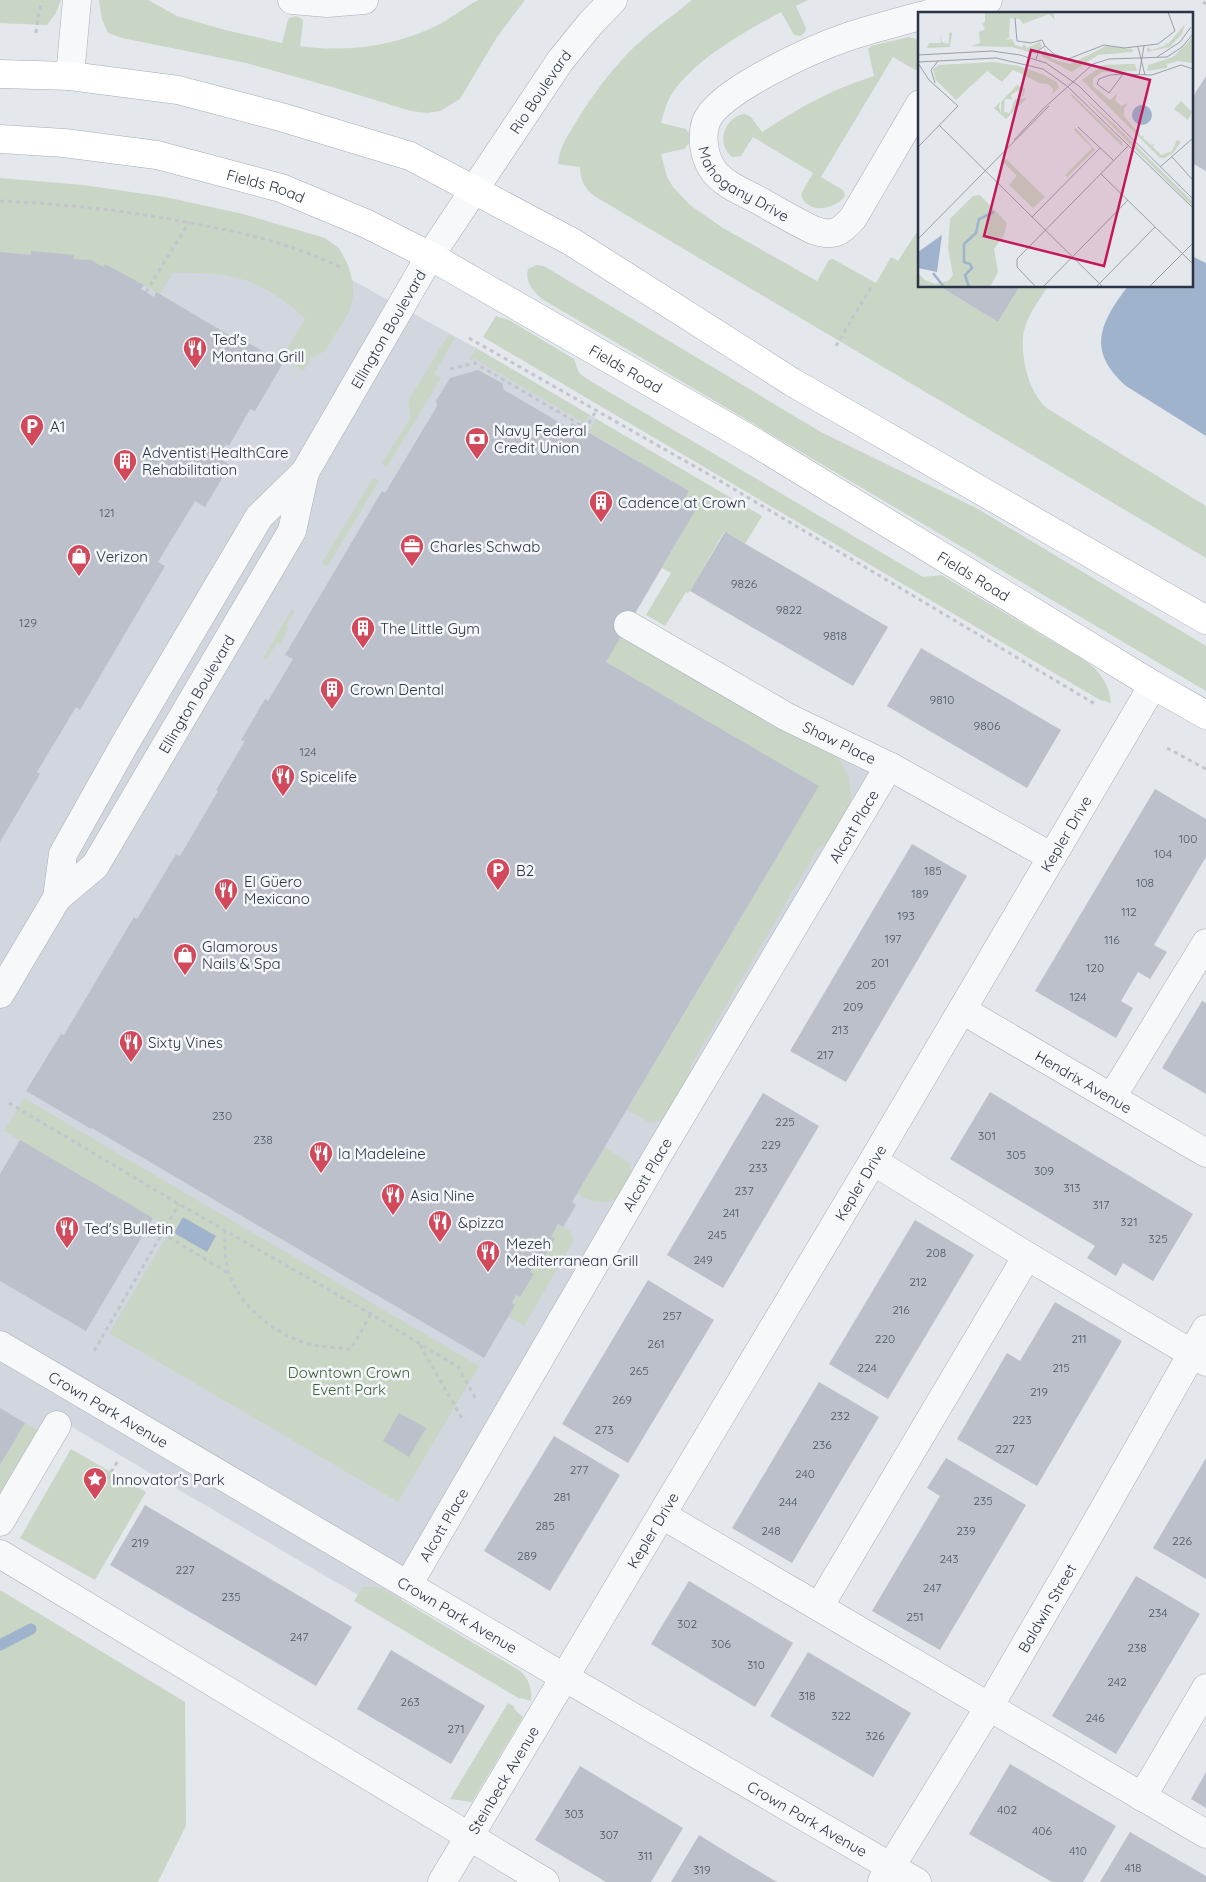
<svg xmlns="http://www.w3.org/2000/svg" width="1206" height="1882" font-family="Quicksand,sans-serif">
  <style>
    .built { fill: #d2d6de }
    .green { fill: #c9d6c5 }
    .water { fill: #9fb4cc }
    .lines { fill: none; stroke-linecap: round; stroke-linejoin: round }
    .stream { stroke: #9fb4cc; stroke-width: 11 }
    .building { fill: #bbc0ca }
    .minor-casing { stroke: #a9aeb7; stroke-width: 29 }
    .major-casing { stroke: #a3abb8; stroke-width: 29 }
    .path { stroke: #c2c5cb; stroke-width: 3; stroke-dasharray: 4 4; stroke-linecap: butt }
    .minor { stroke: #f7f8fa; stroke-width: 28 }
    .major { stroke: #fff; stroke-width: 28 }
    .labels { text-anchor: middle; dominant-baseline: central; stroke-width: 5; stroke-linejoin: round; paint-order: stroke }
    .number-label { font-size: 12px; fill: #4f5766 }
    .street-label { font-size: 15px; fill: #2b3445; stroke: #f4f6f9 }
    .poi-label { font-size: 15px; fill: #2b3445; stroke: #f4f6f9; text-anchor: start }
    .park-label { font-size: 15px; fill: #3f6138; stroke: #f4f6f9 }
    .inset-river { fill: none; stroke: #9fb4cc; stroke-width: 2.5 }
    .inset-road { fill: none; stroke: #9a9fa9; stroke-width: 1 }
    .view { fill: #c2185b; fill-opacity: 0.15; stroke: #c2185b; stroke-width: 2.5 }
    .inset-edge { fill: none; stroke: #2b3445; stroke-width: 2.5 }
  </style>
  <rect width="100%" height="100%" fill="#e4e7ec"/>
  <polygon class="built" points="0,211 317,261 476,348 710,486 630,623 890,769 446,1529 392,1615 60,1420 0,1520"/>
  <g class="green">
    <polygon points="0,0 61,0 56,13 47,25 0,23"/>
    <path d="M99,0H148L177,16L225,30L282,43L288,20L289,18L296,16L302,19L303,22L300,46C348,53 397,46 440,24C448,20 474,1 479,0C493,0 510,0 525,0L497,37L460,99L440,111L427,113L411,111L339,89L246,63L122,38L108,33L102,19Z"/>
    <path d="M692,0H808L796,6L806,28L805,32L800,36L794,35L781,12C746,31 686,64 668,101C665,108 663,115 661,123L686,129L690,135L689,143L684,149L661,154L667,177L673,187L690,205L723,228L817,281L829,260L833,259L876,283L891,257L898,261L920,227V266L916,273L920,275V286H939L998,322L1020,286H1048C1040,299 1030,312 1025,327C1018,350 1028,394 1048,409L1206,506V558L596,197C585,190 580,180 580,167L558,164C559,148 568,135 576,122C591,97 609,73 629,52C648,33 671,17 692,0Z"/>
    <path d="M909,37L920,40V69L915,70L893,57L821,177L843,190L845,196C835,210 806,215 801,194L813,173L753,137L741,156L732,157C715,144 725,116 745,114L751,117L762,132C801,107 830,90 874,76L868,49L871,46Z"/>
    <path d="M0,178L83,185L165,197L243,214L325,238L339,248L348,265L353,283V298L349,312L325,351L311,358L304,371L282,358L305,319C285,298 253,279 224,275C207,273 190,273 173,273L160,294L105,264L103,267L91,260L73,259V255L31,251V255L0,252Z"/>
    <path d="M536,265L544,266L821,432L978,509L1206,646V691L542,299C532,290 525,282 528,269Z"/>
    <path d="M496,316L509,320L574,359L579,373L587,379L923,577L941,575L1084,660C1100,671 1109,683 1111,703L1100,700L483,337Z"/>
    <polygon points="449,334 455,338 434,374 441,378 387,467 382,463 411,417 408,401"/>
    <polygon points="476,348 590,415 584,423 475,359 469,360"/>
    <polygon points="596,419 762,516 745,544 724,532 690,591 688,593 686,592 665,626 646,615 671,573 662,568 698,506 685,498 689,491 589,432"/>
    <polygon points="373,478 379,481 327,567 322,563"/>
    <polygon points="292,609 295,611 286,626 289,628 280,644 277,643 266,660 263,658"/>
    <polygon points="620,637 772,725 834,755 841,763 849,778 851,796 850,805 830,842 818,848 690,1067 691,1076 664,1119 650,1123 627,1110 819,786 606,662"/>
    <polygon points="24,1098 479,1366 398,1502 109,1333 171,1229 4,1131"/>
    <path d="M605,1147L629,1163L632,1175C629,1180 626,1187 622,1193C611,1208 590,1202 577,1194Z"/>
    <polygon points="558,1225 570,1231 574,1240 524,1326 508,1316 515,1305 512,1303 537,1261 540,1263 554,1239 551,1237"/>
    <polygon points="25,1423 39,1431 0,1496 0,1465"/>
    <polygon points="71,1449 146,1492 95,1580 20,1538"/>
    <path d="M363,1587H376L383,1589L520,1671C529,1679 532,1688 531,1701L521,1698L520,1699L354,1601Z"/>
    <polygon points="0,1590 185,1702 186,1826 158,1882 0,1882"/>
    <polygon points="508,1703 515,1707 514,1709 523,1717 472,1802 450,1799"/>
  </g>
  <g class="water">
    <path d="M1192,256L1206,263V436L1126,386C1087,351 1099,324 1128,286H1192Z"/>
    <polygon points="183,1217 216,1236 207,1252 174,1233"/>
  </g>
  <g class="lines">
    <polyline class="stream" points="0,1645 31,1629"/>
  </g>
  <g class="building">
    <polygon points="1206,76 1206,171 1192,163 1192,98"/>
    <polygon points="31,251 74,255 73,259 91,260 103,267 105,264 144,285 141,289 154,297 156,292 239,341 240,338 283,363 255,411 250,409 229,446 226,444 218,458 230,465 205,507 195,501 158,562 165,566 80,710 76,707 37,772 40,774 0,842 0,252 31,255"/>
    <polygon points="939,286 1020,286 998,322"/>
    <polygon points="478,370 502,383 504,390 569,428 572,423 689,491 685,498 698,506 606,662 819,786 572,1202 576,1205 563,1227 558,1224 551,1237 555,1239 540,1263 537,1261 530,1272 534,1274 520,1297 516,1295 512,1303 515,1305 484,1358 92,1128 91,1129 26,1091 61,1034 64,1035 134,917 137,919 176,854 180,856 200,822 218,791 216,790 245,741 241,740 265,699 268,701 293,659 285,655 382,491 385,493 437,406 436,401 450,378"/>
    <polygon points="725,532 888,627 853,686 690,591"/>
    <polygon points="921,648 1061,730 1027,788 887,706"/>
    <polygon points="1155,789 1206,819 1206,857 1154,945 1167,952 1150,979 1138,972 1121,1001 1133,1008 1116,1038 1035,991"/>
    <polygon points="912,844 967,876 846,1082 790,1051"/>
    <polygon points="1202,1001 1206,1003 1206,1094 1162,1068"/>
    <polygon points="990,1092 1193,1214 1153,1281 1123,1263 1116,1276 1087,1258 1095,1246 950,1159"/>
    <polygon points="763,1093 819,1126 723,1288 667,1255"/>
    <polygon points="20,1140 153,1218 86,1331 0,1281 0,1174"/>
    <polygon points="915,1220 974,1255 888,1399 829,1364"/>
    <polygon points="648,1280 714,1320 628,1463 562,1424"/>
    <polygon points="1055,1302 1122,1341 1037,1486 957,1439 1007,1353 1020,1361"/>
    <polygon points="819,1382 879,1417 792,1563 732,1528"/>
    <polygon points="0,1408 25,1423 0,1465"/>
    <polygon points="399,1413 426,1428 409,1457 383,1441"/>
    <polygon points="554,1436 620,1475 550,1591 484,1551"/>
    <polygon points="946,1458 1026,1505 940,1650 872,1611 940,1496 927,1488"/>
    <polygon points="1206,1458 1206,1579 1153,1548"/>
    <polygon points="145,1505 352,1627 316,1686 110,1565"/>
    <polygon points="1136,1576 1200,1614 1116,1754 1052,1716"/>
    <polygon points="689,1581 793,1643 755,1707 651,1644"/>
    <polygon points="391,1650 485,1706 451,1764 357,1709"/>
    <polygon points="808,1652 911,1713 873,1777 770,1716"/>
    <polygon points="1010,1764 1116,1826 1083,1882 1052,1882 969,1834"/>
    <polygon points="580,1766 683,1828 651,1882 606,1882 535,1840"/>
    <polygon points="1206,1772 1206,1808 1191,1799"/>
    <polygon points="1130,1832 1206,1876 1206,1882 1100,1882"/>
    <polygon points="699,1835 733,1856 777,1882 671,1882"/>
  </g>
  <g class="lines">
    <g class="minor-casing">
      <g id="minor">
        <polyline points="292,0 327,3 364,0"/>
        <polyline points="928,14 988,0"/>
        <path id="s1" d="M920,16C896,23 871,29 847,37C815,48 717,91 706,122C701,137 704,157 713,170C724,185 743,192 760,201C777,211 795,221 813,230C833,237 840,233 853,218L920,104"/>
        <polyline points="70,76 77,0"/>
        <path id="s2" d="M628,625L787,717L889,766L1052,857"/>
        <path id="s3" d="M57,898L63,854L127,740L259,517L305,472L430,256L560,61L590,24L613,0"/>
        <path id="s4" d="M0,994L57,898L95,866L292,531L305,472"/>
        <path id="s5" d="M962,1010L1206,1153"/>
        <polyline points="1112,1097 1206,943"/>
        <polyline points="873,1161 1027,1256 1206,1362"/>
        <path id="s6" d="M0,1345L564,1677L917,1882"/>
        <polyline points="662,1515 1206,1834"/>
        <polyline points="0,1522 57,1425"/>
        <polyline points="0,1554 545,1882"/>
        <path id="s7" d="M408,1585L659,1153L889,766"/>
        <polyline points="819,1607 1027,1256"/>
        <polyline points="1142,1797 1206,1688"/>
        <path id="s8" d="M882,1881L989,1707L1092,1530L1206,1329"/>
        <path id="s9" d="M442,1882L873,1161L1153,685"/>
      </g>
    </g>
    <g class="major-casing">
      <g id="major">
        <polyline points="0,74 70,76 178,90 281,117 410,156 572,242 792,382 1206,620"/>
        <path id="s10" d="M0,139L64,143L157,155L281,188L367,224L430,256L756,443L1153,685L1206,715"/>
      </g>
    </g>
    <g class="path">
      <polyline points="1203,2 1206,4"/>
      <polyline points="36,33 38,17 42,1"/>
      <path d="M0,201C66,204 131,211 196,224C246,233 294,245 340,267"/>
      <polyline points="146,292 189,222"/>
      <polyline points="469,338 722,482 1095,704"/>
      <polyline points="836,346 873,284"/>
      <polyline points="450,369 475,363 586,428 596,411"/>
      <polyline points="1167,748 1206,769"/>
      <polyline points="9,1103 179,1204 371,1314 458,1367 477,1401"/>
      <path d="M225,1230C225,1246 224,1261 230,1276C242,1309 279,1337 313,1345C325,1347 339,1348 351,1349L371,1314"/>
      <polyline points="162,1233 228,1273"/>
      <polyline points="420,1345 464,1422"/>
      <polyline points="94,1351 179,1204"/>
      <polyline points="95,1500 117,1462"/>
    </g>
    <use href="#minor" class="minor"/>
    <use href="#major" class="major"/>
  </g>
  <defs>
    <g id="restaurant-pin" transform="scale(1.25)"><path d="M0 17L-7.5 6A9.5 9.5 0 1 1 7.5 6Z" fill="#d1495b" stroke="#f4f6f9"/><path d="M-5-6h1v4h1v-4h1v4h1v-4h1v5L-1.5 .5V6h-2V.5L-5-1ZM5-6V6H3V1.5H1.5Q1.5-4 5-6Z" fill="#fff"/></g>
    <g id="parking-pin" transform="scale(1.25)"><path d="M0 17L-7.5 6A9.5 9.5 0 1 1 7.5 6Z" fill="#d1495b" stroke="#f4f6f9"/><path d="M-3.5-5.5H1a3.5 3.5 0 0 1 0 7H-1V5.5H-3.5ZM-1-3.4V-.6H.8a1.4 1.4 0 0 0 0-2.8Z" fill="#fff"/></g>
    <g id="bank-pin" transform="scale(1.25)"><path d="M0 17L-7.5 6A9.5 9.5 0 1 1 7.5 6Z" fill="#d1495b" stroke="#f4f6f9"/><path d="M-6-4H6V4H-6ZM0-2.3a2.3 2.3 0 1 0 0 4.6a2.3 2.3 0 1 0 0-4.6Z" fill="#fff"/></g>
    <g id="building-pin" transform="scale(1.25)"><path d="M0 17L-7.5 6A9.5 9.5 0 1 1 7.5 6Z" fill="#d1495b" stroke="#f4f6f9"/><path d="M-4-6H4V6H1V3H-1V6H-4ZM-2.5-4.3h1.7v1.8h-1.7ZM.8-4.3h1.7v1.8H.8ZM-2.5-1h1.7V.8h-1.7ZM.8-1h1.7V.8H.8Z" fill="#fff"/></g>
    <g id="office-pin" transform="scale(1.25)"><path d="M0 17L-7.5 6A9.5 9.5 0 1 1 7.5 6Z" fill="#d1495b" stroke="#f4f6f9"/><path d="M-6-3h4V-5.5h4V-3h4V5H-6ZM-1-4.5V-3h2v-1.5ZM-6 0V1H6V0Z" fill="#fff"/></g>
    <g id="shop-pin" transform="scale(1.25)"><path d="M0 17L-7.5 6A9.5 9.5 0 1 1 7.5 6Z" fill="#d1495b" stroke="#f4f6f9"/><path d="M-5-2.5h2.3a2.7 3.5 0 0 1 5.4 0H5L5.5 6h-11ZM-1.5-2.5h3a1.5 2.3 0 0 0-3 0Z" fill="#fff"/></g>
    <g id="sight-pin" transform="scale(1.25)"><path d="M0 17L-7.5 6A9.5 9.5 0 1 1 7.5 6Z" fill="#d1495b" stroke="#f4f6f9"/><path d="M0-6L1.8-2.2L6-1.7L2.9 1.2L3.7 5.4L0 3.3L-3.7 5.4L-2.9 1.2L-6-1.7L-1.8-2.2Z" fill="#fff"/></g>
  </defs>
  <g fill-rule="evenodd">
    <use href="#restaurant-pin" x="195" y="348"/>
    <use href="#parking-pin" x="32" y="426"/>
    <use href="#bank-pin" x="477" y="439"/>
    <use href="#building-pin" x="125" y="461"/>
    <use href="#building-pin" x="601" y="502"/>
    <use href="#office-pin" x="412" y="546"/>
    <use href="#shop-pin" x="79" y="556"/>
    <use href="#building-pin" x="363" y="628"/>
    <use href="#building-pin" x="332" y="689"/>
    <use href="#restaurant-pin" x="283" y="776"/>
    <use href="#parking-pin" x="498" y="870"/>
    <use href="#restaurant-pin" x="226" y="890"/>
    <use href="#shop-pin" x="185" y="955"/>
    <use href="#restaurant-pin" x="131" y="1042"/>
    <use href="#restaurant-pin" x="321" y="1153"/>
    <use href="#restaurant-pin" x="393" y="1195"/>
    <use href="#restaurant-pin" x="440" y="1222"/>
    <use href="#restaurant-pin" x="67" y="1228"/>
    <use href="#restaurant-pin" x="488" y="1252"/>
    <use href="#sight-pin" x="95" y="1479"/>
  </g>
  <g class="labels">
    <g class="number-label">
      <text x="107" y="512">121</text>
      <text x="744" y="583">9826</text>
      <text x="789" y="609">9822</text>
      <text x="28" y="622">129</text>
      <text x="835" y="635">9818</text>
      <text x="942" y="699">9810</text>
      <text x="987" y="725">9806</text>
      <text x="308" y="751">124</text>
      <text x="1188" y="838">100</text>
      <text x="1163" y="853">104</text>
      <text x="933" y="870">185</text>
      <text x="1145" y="882">108</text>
      <text x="920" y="893">189</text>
      <text x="1129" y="911">112</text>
      <text x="906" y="915">193</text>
      <text x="893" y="938">197</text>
      <text x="1112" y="939">116</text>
      <text x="880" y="962">201</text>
      <text x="1095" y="967">120</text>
      <text x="866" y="984">205</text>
      <text x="1078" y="996">124</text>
      <text x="853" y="1006">209</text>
      <text x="840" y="1029">213</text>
      <text x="825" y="1054">217</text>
      <text x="222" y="1115">230</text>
      <text x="785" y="1121">225</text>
      <text x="987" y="1135">301</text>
      <text x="263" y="1139">238</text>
      <text x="771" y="1144">229</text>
      <text x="1016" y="1154">305</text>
      <text x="758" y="1167">233</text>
      <text x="1044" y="1170">309</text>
      <text x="1072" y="1187">313</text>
      <text x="744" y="1190">237</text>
      <text x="1101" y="1204">317</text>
      <text x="731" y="1212">241</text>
      <text x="1129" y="1221">321</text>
      <text x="717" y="1234">245</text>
      <text x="1158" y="1238">325</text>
      <text x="936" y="1252">208</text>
      <text x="703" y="1259">249</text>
      <text x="918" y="1281">212</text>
      <text x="901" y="1309">216</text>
      <text x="672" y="1315">257</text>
      <text x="885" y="1338">220</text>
      <text x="1079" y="1338">211</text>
      <text x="656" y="1343">261</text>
      <text x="867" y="1367">224</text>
      <text x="1061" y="1367">215</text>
      <text x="639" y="1370">265</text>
      <text x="1039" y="1391">219</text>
      <text x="622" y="1399">269</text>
      <text x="840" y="1415">232</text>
      <text x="1022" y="1419">223</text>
      <text x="604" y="1429">273</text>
      <text x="822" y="1444">236</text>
      <text x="1005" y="1448">227</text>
      <text x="579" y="1469">277</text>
      <text x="805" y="1473">240</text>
      <text x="562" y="1496">281</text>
      <text x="983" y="1500">235</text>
      <text x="788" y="1501">244</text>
      <text x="545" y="1525">285</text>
      <text x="771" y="1530">248</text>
      <text x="966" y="1530">239</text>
      <text x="1182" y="1540">226</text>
      <text x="140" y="1542">219</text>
      <text x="527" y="1555">289</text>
      <text x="949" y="1558">243</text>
      <text x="185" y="1569">227</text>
      <text x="932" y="1587">247</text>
      <text x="231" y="1596">235</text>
      <text x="1158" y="1612">234</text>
      <text x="915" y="1616">251</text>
      <text x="687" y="1623">302</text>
      <text x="299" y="1636">247</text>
      <text x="721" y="1643">306</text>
      <text x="1137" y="1647">238</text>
      <text x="756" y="1664">310</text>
      <text x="1117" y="1681">242</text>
      <text x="807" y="1695">318</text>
      <text x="410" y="1701">263</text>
      <text x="841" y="1715">322</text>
      <text x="1095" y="1717">246</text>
      <text x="456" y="1728">271</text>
      <text x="875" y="1735">326</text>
      <text x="1007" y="1809">402</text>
      <text x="574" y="1813">303</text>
      <text x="1042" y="1830">406</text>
      <text x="609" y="1834">307</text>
      <text x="1078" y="1850">410</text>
      <text x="645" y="1855">311</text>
      <text x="1133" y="1867">418</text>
      <text x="702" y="1869">319</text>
    </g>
    <g class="street-label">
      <text stroke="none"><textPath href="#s3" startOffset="946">Rio Boulevard</textPath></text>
      <text stroke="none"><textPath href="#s1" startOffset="325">Mahogany Drive</textPath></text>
      <text stroke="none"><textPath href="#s10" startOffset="271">Fields Road</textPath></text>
      <text stroke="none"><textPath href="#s3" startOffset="664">Ellington Boulevard</textPath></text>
      <text stroke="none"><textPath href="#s10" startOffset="676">Fields Road</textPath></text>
      <text stroke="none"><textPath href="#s10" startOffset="1081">Fields Road</textPath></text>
      <text stroke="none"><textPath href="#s4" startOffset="361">Ellington Boulevard</textPath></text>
      <text stroke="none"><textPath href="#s2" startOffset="242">Shaw Place</textPath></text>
      <text stroke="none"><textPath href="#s7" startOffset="880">Alcott Place</textPath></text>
      <text stroke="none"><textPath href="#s9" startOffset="1220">Kepler Drive</textPath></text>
      <text stroke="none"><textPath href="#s5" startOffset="141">Hendrix Avenue</textPath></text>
      <text stroke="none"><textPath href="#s7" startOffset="475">Alcott Place</textPath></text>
      <text stroke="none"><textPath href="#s9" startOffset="815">Kepler Drive</textPath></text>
      <text stroke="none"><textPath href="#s6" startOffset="126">Crown Park Avenue</textPath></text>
      <text stroke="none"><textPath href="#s7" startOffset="70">Alcott Place</textPath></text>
      <text stroke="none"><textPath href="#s9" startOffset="410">Kepler Drive</textPath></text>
      <text stroke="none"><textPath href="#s8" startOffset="319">Baldwin Street</textPath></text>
      <text stroke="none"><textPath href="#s6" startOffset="531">Crown Park Avenue</textPath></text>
      <text stroke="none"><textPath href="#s9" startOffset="119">Steinbeck Avenue</textPath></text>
      <text stroke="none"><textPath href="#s6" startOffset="936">Crown Park Avenue</textPath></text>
    </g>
    <g class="poi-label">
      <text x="212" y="339">Ted's<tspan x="212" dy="17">Montana Grill</tspan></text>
      <text x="50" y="426">A1</text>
      <text x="494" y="430">Navy Federal<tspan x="494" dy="17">Credit Union</tspan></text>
      <text x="142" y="452">Adventist HealthCare<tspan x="142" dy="17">Rehabilitation</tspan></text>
      <text x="618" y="502">Cadence at Crown</text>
      <text x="430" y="546">Charles Schwab</text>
      <text x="96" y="556">Verizon</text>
      <text x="380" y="628">The Little Gym</text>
      <text x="350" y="689">Crown Dental</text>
      <text x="300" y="776">Spicelife</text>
      <text x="516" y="870">B2</text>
      <text x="244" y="881">El Güero<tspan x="244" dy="17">Mexicano</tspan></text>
      <text x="202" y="946">Glamorous<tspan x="202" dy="17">Nails &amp; Spa</tspan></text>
      <text x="148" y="1042">Sixty Vines</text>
      <text x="338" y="1153">la Madeleine</text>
      <text x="410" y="1195">Asia Nine</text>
      <text x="458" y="1222">&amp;pizza</text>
      <text x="84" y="1228">Ted's Bulletin</text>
      <text x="506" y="1243">Mezeh<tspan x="506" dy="17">Mediterranean Grill</tspan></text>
      <text x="112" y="1479">Innovator's Park</text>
    </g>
    <g class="park-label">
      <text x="349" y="1372">Downtown Crown<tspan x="349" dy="17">Event Park</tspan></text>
    </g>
  </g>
  <g transform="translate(918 12)">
    <rect width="275" height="275" fill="#e4e7ec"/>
    <path d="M67,0H135L137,8L131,2L105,12L102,7L92,6L91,26L88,28L94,27L97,33L104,35L106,32L109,36L122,30L124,34L117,42L94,35L53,34L62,31L61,20L67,17L64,12L67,10ZM267,12L264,22L252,35L229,40V35L234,38L248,33L247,30L250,32ZM31,20L34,21L32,35L9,36L11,31H23L22,22L24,30L31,32ZM275,25V51L260,49L249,52V56L229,59L230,53L255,45ZM188,34L214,37L215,40L180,43L154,60L123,44L127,37L134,47L152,52ZM75,50L101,54L124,62L139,70L141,76L134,82L135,77L130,72L121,71L100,60L95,58L84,70L69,59L38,88L18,68L15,57L21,53ZM209,52H217L219,59L184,60L175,66V74L192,88L200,81L197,88L203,94L210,91L206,97V104L224,125L227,122L225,126L233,133L236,132L235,135L243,143L254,139L259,128L263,130L255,141L246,146H242L164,68L185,53ZM99,73L107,76L106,83L103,85L105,80L101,78L93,83L94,87H87L86,100L92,101L97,87L109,86L88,107L76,96L82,90L81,95L83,101V90ZM158,78L197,113L275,190V195ZM154,82L204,130L205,135L152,83ZM263,89L274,100L270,108L256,97ZM158,116L177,138L149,165L147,163L174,136L156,118ZM88,147L127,185L115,196L91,173L99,164L85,150ZM62,183L89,211L86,223L76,237L80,260L72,275H0V261L7,268L17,272L30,269L35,263L30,236L32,207L55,184Z" fill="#c9d6c5"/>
    <path d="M214 103a10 10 0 1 1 20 0a10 10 0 1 1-20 0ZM24,223L19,260L0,256V240Z" fill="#9fb4cc"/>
    <path class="inset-river" d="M15,261L26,275M51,275L47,263L54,256L52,252L46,250V232L58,221L61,207L76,200"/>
    <path class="inset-road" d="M97,6L99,29L113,31L124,28L127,34L121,38L118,47M127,34L136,42L150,47L186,33L206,36L240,32L257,19L250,0M220,35L227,63M0,43L74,39L102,43L128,51L161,74L275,187M239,45L262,30L273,15M0,50L78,46L125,57L149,74L275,196M0,51L11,68L40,94L0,135M205,62L191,81L179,72L181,67L192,63L205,62L234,63L263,53L275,57M221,63L226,34M17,71L13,58L20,49M21,113L185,275M160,115L196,149M96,128L126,96L175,52L191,47L249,45L264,35L275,22M254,145L275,168M242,155L275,126M183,162L275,252M114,205L182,136M0,227L131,94M118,275L99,255V247L210,134M125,275L210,188M178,275L237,215M231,275L275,231"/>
    <path class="view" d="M113,38L232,68L186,254L66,224Z"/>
    <rect width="275" height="275" class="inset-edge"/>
  </g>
</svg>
